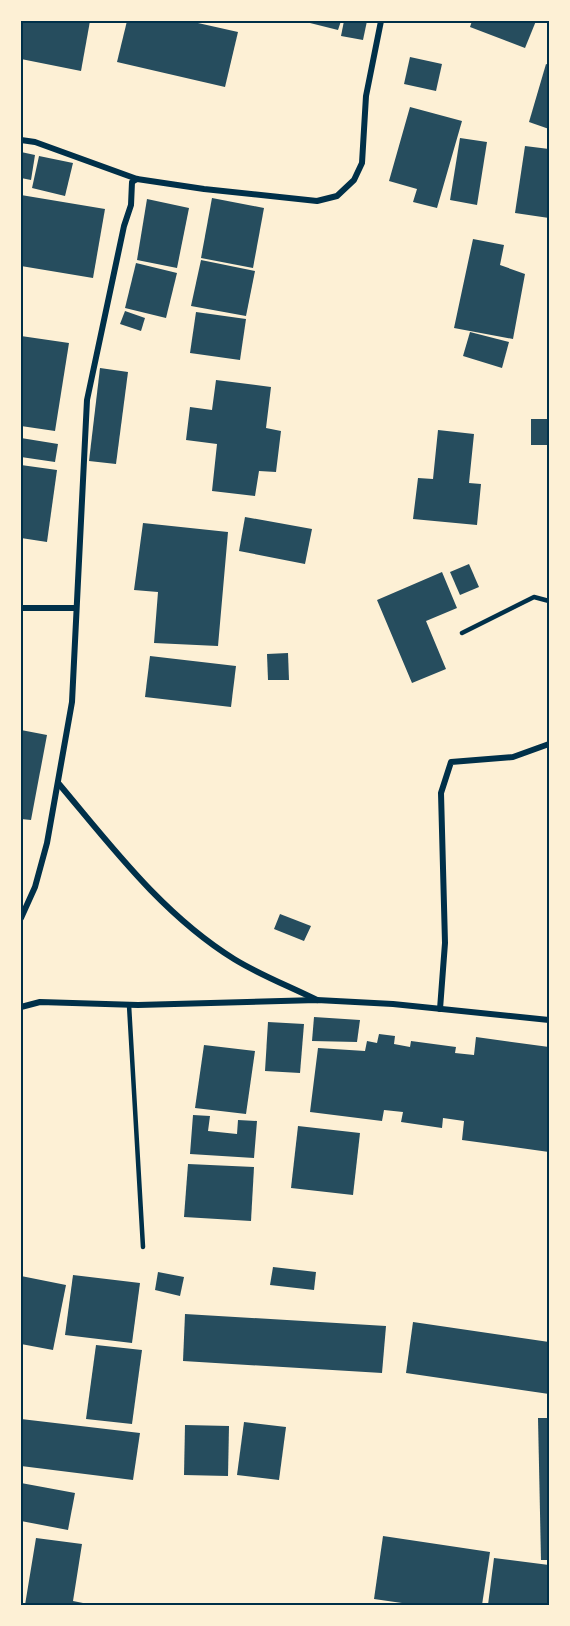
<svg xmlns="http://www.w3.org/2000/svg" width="570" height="1626" font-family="Jost,sans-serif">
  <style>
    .building { fill: #264d5e }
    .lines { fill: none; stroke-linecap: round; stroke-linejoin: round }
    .service { stroke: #003049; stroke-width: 4.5 }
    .minor { stroke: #003049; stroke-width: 6 }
    .neatline { fill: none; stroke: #003049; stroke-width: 2 }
  </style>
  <rect width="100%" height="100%" fill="#fdf0d5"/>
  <g class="building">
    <polygon points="21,21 90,21 81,71 21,59"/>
    <polygon points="127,21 189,21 238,32 225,87 117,62"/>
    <polygon points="302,21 341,21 338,30"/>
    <polygon points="344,21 367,21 363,40 341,36"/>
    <polygon points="472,21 536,21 525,48 470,27"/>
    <polygon points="410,57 442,64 436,91 404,84"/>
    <polygon points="546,64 549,65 549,129 529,122"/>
    <polygon points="410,107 462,121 437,208 413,202 417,189 389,181"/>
    <polygon points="460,138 487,142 477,205 450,200"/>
    <polygon points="525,146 549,149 549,218 515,213"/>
    <polygon points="21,152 35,155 31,180 21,178"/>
    <polygon points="39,156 73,163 65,196 32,188"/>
    <polygon points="21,195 105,209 93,278 21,266"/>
    <polygon points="212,198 264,208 253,268 201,258"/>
    <polygon points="147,199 189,208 177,268 137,260"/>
    <polygon points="473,239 504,245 500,265 525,274 513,339 454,328"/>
    <polygon points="201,260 255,271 246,316 191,306"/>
    <polygon points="136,263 177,273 166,318 125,308"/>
    <polygon points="125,311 145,318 141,331 120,324"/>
    <polygon points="196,312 246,319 240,360 190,353"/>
    <polygon points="470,332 509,342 502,368 463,356"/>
    <polygon points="21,336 69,343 55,431 21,426"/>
    <polygon points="100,368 128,372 116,464 89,461"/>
    <polygon points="216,380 271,387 266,428 281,431 276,472 259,471 255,496 212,491 217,444 186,440 190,407 212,410"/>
    <rect x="531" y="419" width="18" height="26"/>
    <polygon points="438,430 474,434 469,483 481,484 477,525 413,519 418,478 433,479"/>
    <polygon points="21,438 58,444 55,462 21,457"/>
    <polygon points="21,465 57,470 47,542 21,538"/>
    <polygon points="245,517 312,529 305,564 239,551"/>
    <polygon points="143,523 228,532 218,646 154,643 158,592 134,590"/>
    <polygon points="469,564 479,587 460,595 450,572"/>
    <polygon points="442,572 457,608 426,621 446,669 412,683 377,600"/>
    <polygon points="288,653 289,680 268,680 267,654"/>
    <polygon points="150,656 236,666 231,707 145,697"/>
    <polygon points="21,730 47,735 31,820 21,819"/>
    <polygon points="280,914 311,926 304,941 274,929"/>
    <polygon points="314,1017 360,1020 357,1042 312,1041"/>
    <polygon points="268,1022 304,1024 300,1073 265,1071"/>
    <polygon points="379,1034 395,1036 394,1044 410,1047 411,1041 456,1047 455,1053 474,1055 476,1037 549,1047 549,1152 462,1140 464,1121 443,1118 442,1128 401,1122 403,1112 384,1110 382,1121 310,1112 318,1048 365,1051 367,1041 377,1043"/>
    <polygon points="204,1045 255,1051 246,1114 195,1108"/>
    <polygon points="193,1115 210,1116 208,1131 237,1134 238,1120 257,1121 254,1158 190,1154"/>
    <polygon points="298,1126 360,1133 353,1195 291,1188"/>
    <polygon points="188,1164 254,1167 251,1221 184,1217"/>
    <polygon points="273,1267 316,1272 314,1290 270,1285"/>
    <polygon points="158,1272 184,1277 180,1296 155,1290"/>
    <polygon points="73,1275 140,1283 132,1343 65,1335"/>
    <polygon points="21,1276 66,1285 53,1350 21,1344"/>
    <polygon points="185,1314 386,1326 382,1373 183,1361"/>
    <polygon points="413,1322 549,1342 549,1394 406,1373"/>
    <polygon points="96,1345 142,1350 132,1424 86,1419"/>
    <polygon points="538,1418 549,1418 549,1560 541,1560"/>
    <polygon points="21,1419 140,1433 133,1480 21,1466"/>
    <polygon points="244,1422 286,1427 279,1480 237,1475"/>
    <polygon points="185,1425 229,1426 228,1476 184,1475"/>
    <polygon points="21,1483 75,1493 68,1530 21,1521"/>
    <polygon points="383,1536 490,1552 482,1605 416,1605 374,1599"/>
    <polygon points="36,1538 82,1544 73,1601 93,1605 25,1605"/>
    <polygon points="494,1558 549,1565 549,1605 488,1605"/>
  </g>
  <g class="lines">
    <g class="service">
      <polyline points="462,633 534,597 549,601"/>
      <polyline points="129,1005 143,1247"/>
    </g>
    <g class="minor">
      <polyline points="21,140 35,142 137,179 204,189 317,201 337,196 354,180 362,163 366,96 381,21"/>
      <polyline points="21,608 76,608"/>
      <path d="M59,784C112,847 163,915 234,959C260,975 289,986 317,1000"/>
      <polyline points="21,918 35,887 47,843 72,702 87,400 124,226 131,205 132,182 137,179"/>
      <polyline points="21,1007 40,1002 138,1005 317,1000 393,1004 549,1020"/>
      <polyline points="440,1009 445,943 441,793 451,762 513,757 549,744"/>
    </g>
  </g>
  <rect width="570" height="1626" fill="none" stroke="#fdf0d5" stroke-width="45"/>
  <rect x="22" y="22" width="526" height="1582" class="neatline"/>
</svg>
